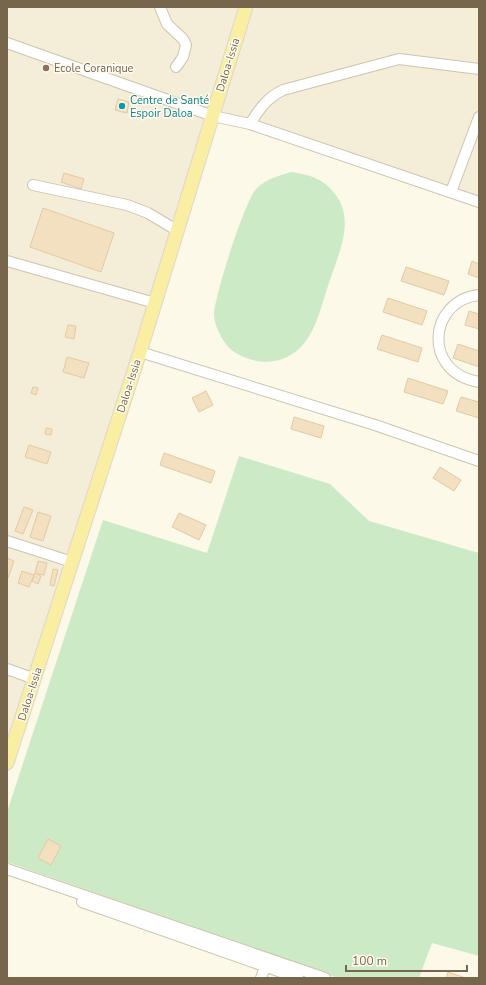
<svg xmlns="http://www.w3.org/2000/svg" width="486" height="985" font-family="'Nunito Sans',sans-serif">
  <style>
    .residential { fill: #f4edd7 }
    .green { fill: #cdeac6 }
    .building { fill: #f2e0c0; stroke: #e4caa1 }
    .lines { fill: none; stroke-linecap: round; stroke-linejoin: round }
    .minor-casing { stroke: #cec4ae; stroke-width: 12 }
    .major-casing { stroke: #dcd7d0; stroke-width: 15 }
    .minor { stroke: #fff; stroke-width: 10 }
    .major { stroke: #faeea2; stroke-width: 13 }
    .education-dot { fill: #8d6e63; stroke: #fffcef; stroke-width: 1.5 }
    .culture-dot { fill: #0f9aa8; stroke: #fffcef; stroke-width: 1.5 }
    .labels { text-anchor: middle; dominant-baseline: central; stroke-width: 3; stroke-linejoin: round; paint-order: stroke }
    .street-label { font-size: 11px; fill: #77654c; stroke: #fffcef }
    .education-label { font-size: 11px; fill: #785e54; stroke: #fffcef; text-anchor: start }
    .culture-label { font-size: 11px; fill: #0d838f; stroke: #fffcef; text-anchor: start }
  </style>
  <rect width="100%" height="100%" fill="#fcf9e8"/>
  <polygon class="residential" points="7,7 479,7 479,204 213,116 7,756"/>
  <g class="green">
    <path d="M291,172C310,175 323,178 335,194C356,220 338,255 329,283C319,312 313,351 279,360C263,364 250,361 236,353C224,346 215,328 214,315C214,297 245,201 256,189C266,179 278,176 291,172Z"/>
    <polygon points="239,456 330,484 369,521 479,553 479,956 432,943 419,978 338,978 7,862 7,812 103,520 207,553"/>
  </g>
  <g class="building">
    <polygon points="118,99 129,102 127,113 115,110"/>
    <polygon points="64,173 84,179 81,189 61,182"/>
    <polygon points="43,208 114,233 101,272 30,247"/>
    <polygon points="472,261 479,264 479,278 468,274"/>
    <polygon points="406,267 449,281 444,295 401,281"/>
    <polygon points="388,298 427,311 422,325 383,312"/>
    <polygon points="469,311 479,314 479,329 465,325"/>
    <polygon points="68,325 76,326 74,339 65,337"/>
    <polygon points="382,335 422,348 418,362 377,349"/>
    <polygon points="458,344 479,351 479,367 453,358"/>
    <polygon points="67,357 89,363 84,378 63,372"/>
    <polygon points="408,378 448,391 443,404 404,392"/>
    <polygon points="33,387 38,388 36,395 31,393"/>
    <polygon points="206,391 213,405 199,412 192,398"/>
    <polygon points="461,397 479,402 479,418 456,411"/>
    <polygon points="294,417 324,426 321,438 291,429"/>
    <polygon points="46,428 52,429 51,435 45,434"/>
    <polygon points="29,445 51,452 47,464 25,457"/>
    <polygon points="164,453 215,471 211,483 160,465"/>
    <polygon points="440,467 461,480 454,491 433,478"/>
    <polygon points="24,507 33,510 23,534 15,531"/>
    <polygon points="38,512 51,516 43,541 30,537"/>
    <polygon points="179,513 206,525 199,540 172,527"/>
    <polygon points="7,558 14,561 8,578 7,577"/>
    <polygon points="38,561 47,563 44,575 35,573"/>
    <polygon points="53,569 58,570 54,586 50,585"/>
    <polygon points="22,571 34,575 29,587 18,583"/>
    <polygon points="35,573 41,576 38,584 32,581"/>
    <polygon points="48,839 61,846 51,865 38,858"/>
    <polygon points="448,972 466,978 446,978"/>
  </g>
  <g class="lines">
    <g class="minor-casing">
      <g id="minor">
        <polyline points="160,7 167,24 183,39 186,45 183,57 176,67"/>
        <polyline points="7,43 213,116 250,124 479,202"/>
        <path d="M250,124C260,108 267,98 283,90L399,59L479,69"/>
        <polyline points="33,185 127,205 148,213 178,231"/>
        <polyline points="451,192 479,117"/>
        <polyline points="7,261 155,303"/>
        <path d="M479,295C429,300 421,372 479,382"/>
        <polyline points="140,352 375,425 479,461"/>
        <polyline points="7,541 72,562"/>
        <polyline points="7,669 35,679"/>
        <polyline points="7,869 325,978"/>
        <polyline points="82,902 298,978"/>
        <polyline points="261,978 267,962"/>
      </g>
    </g>
    <g class="major-casing">
      <polyline id="major" points="7,763 140,352 246,7"/>
    </g>
    <use href="#minor" class="minor"/>
    <use href="#major" class="major"/>
  </g>
  <circle class="education-dot" cx="46" cy="68" r="4"/>
  <circle class="culture-dot" cx="122" cy="106" r="4"/>
  <g class="labels">
    <g class="street-label">
      <text transform="translate(228 65) rotate(-73)">Daloa-Issia</text>
      <text transform="translate(129 386) rotate(-72)">Daloa-Issia</text>
      <text transform="translate(30 694) rotate(-72)">Daloa-Issia</text>
    </g>
    <g class="education-label">
      <text x="54" y="68">Ecole Coranique</text>
    </g>
    <g class="culture-label">
      <text x="130" y="100">Centre de Santé<tspan x="130" dy="13">Espoir Daloa</tspan></text>
    </g>
  </g>
  <rect width="486" height="985" fill="none" stroke="#77654c" stroke-width="16"/>
  <path d="M346 965v6h121v-6" fill="none" stroke="#77654c" stroke-width="2"/>
  <text x="352" y="965" font-size="12" fill="#77654c" stroke="#fffcef" stroke-width="3" paint-order="stroke">100 m</text>
</svg>
